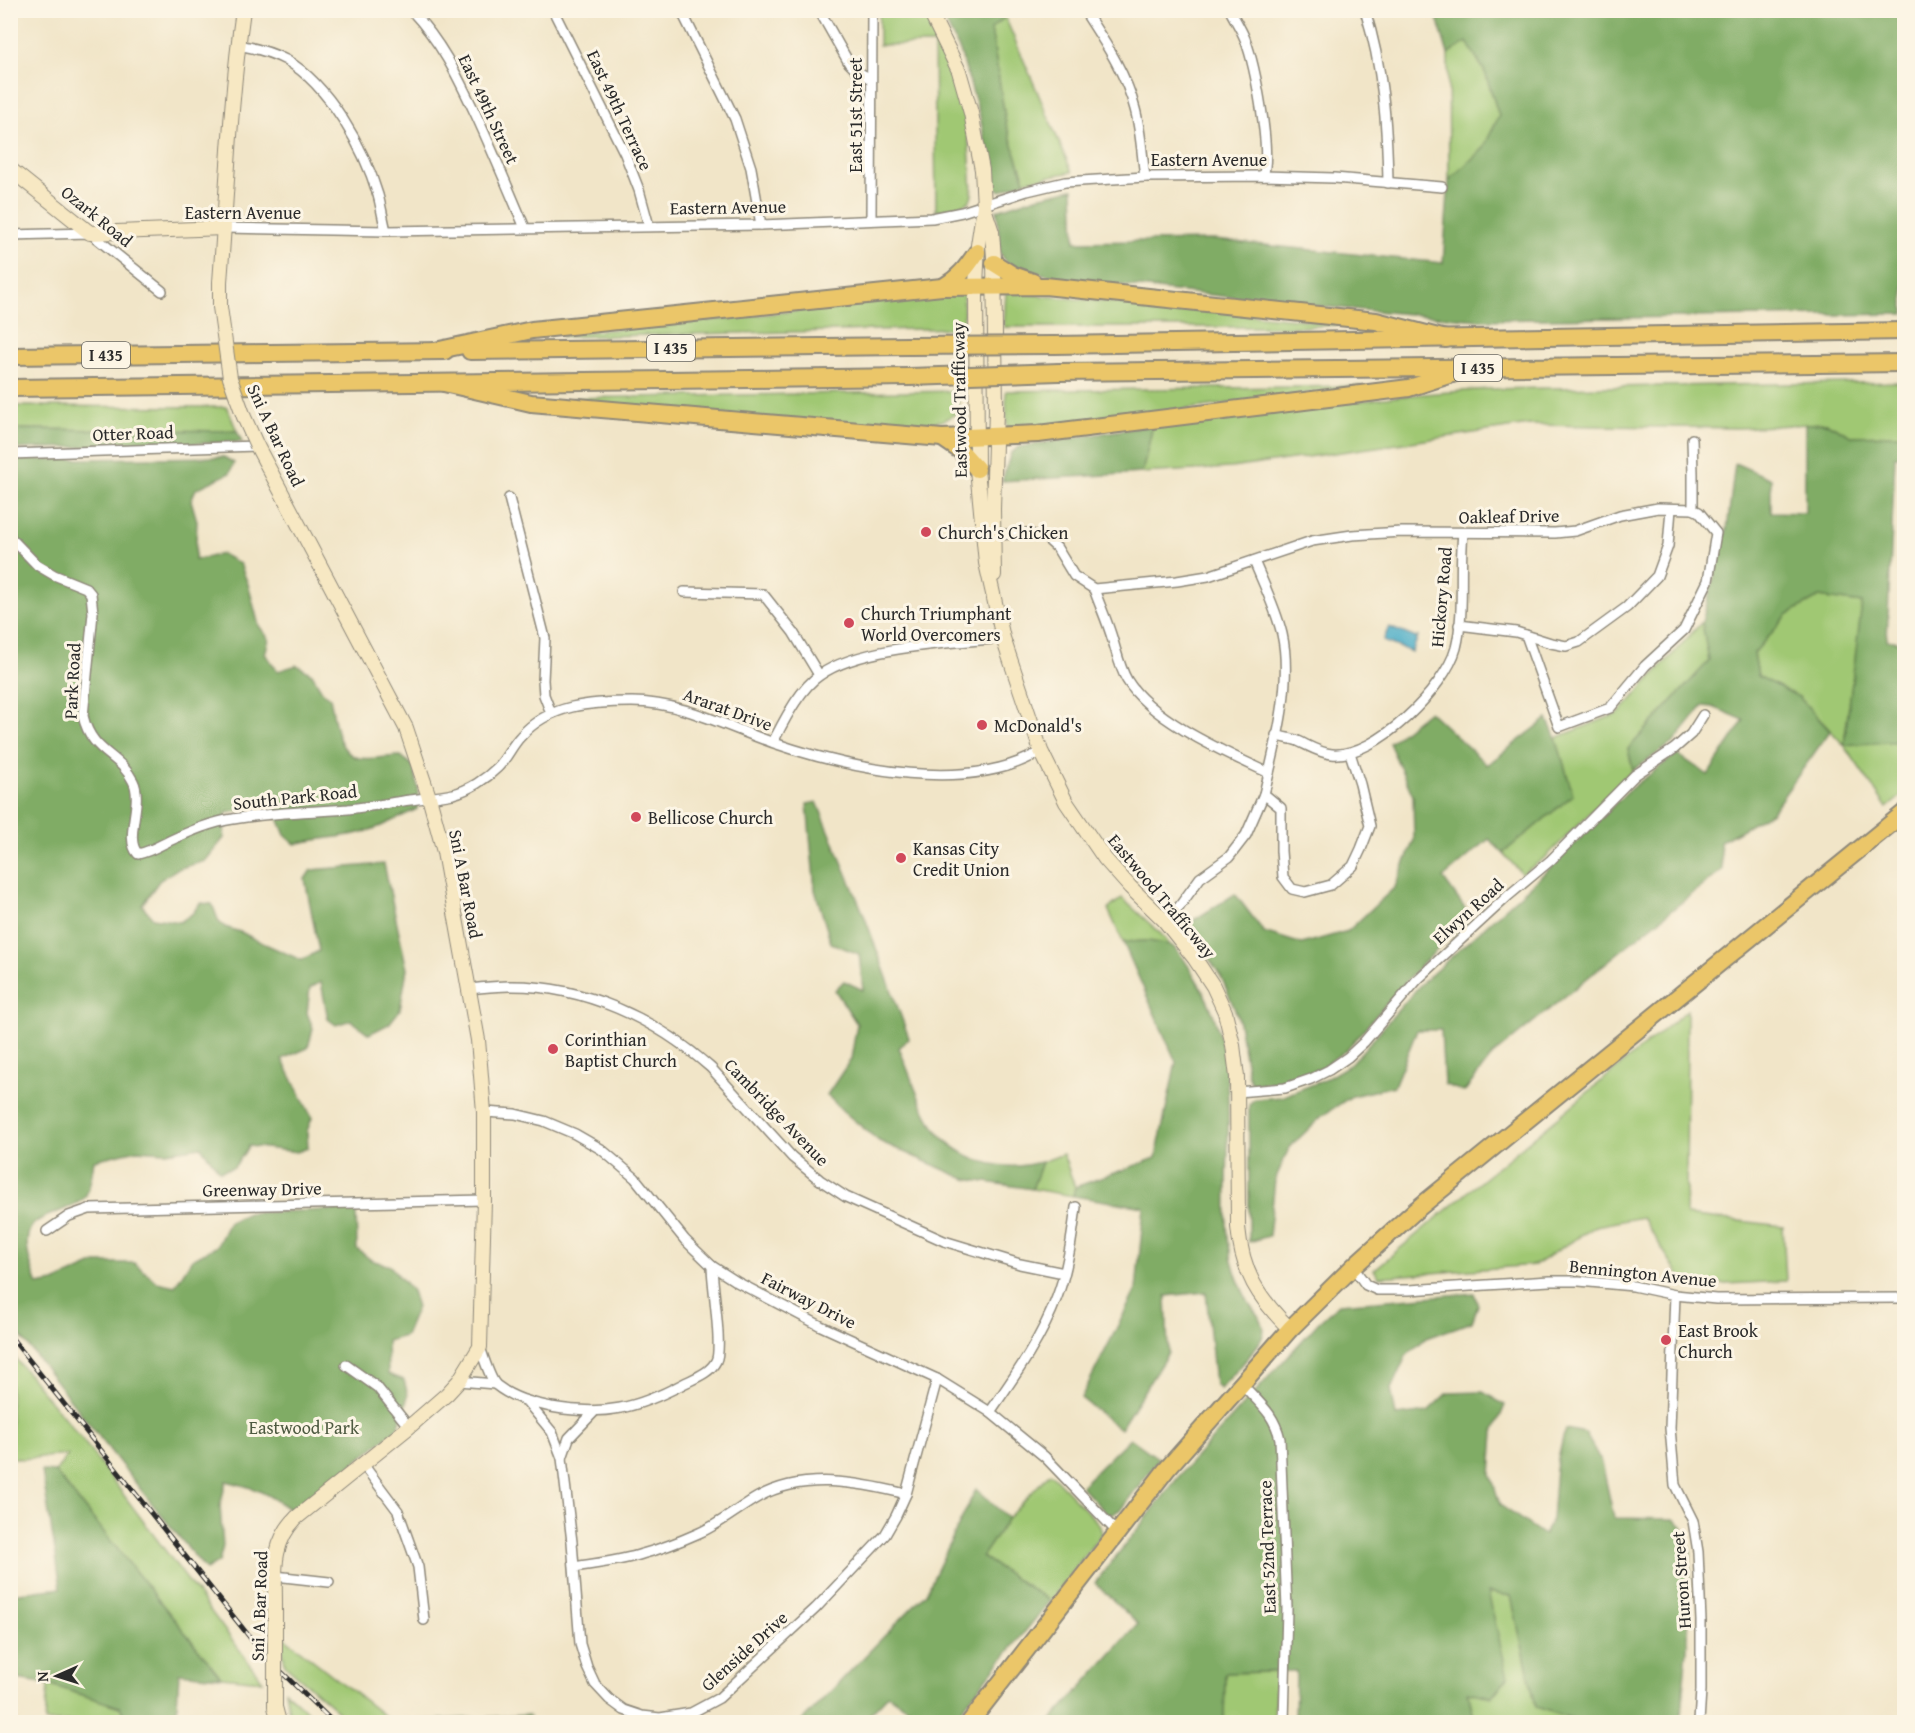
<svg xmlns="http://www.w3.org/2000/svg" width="1915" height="1733" font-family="'Gentium Book Plus',serif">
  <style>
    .green { fill: #a0c873; stroke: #667a4f; stroke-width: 1.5 }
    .forest { fill: #80ac65; stroke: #566c48; stroke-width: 1.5 }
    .water { fill: #47abc6; stroke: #396b78; stroke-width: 1.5 }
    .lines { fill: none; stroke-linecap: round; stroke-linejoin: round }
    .street-casing { stroke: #8e887a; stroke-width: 12 }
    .secondary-casing { stroke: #8e887a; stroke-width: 16 }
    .highway-casing { stroke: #8e887a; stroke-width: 20 }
    .street { stroke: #fff; stroke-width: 9 }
    .secondary { stroke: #f7e8c3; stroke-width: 14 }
    .highway { stroke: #ebc669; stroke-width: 16 }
    .rail-casing { stroke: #2b2b2b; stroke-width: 5 }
    .rail { stroke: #fcf5e5; stroke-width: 3; stroke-dasharray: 9; stroke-linecap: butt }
    .secondary-bridge-casing { stroke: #8e887a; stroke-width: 16; stroke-linecap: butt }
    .highway-bridge-casing { stroke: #8e887a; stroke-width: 20; stroke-linecap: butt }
    .secondary-bridge { stroke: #f7e8c3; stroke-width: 14 }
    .highway-bridge { stroke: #ebc669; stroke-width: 16 }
    .poi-dot { fill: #d1495b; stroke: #fcf5e5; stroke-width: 2 }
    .labels { text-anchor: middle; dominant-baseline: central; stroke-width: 6; stroke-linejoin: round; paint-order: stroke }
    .shield { fill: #fcf5e5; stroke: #6a6863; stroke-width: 1.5 }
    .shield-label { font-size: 16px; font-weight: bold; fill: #2b2b2b }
    .street-label { font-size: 18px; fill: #2b2b2b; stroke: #fcf5e5 }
    .poi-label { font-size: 18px; fill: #2b2b2b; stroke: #fcf5e5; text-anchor: start }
    .park-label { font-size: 18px; fill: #4e5a41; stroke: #fcf5e5 }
  </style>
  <rect width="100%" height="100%" fill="#fcf5e5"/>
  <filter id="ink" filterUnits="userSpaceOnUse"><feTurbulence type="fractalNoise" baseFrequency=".0167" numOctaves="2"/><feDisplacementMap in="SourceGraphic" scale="12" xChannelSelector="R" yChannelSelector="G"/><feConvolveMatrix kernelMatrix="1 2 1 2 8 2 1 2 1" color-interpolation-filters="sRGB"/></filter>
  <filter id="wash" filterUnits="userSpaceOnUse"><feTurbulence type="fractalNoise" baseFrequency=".008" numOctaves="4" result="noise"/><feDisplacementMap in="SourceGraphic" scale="24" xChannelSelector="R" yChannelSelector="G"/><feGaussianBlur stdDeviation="1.35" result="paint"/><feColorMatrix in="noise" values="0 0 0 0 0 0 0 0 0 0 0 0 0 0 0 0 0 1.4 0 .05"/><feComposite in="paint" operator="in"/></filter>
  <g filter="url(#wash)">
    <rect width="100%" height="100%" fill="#f1e5c8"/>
    <g class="green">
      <path d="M879,11H925C934,30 946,49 954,70C968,110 970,153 972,195L969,202L962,205L936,211L934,44L879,45Z"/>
      <polygon points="1005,17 1072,172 1025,181 1006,124 991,29"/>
      <polygon points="1467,41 1485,72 1499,116 1483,149 1449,180 1448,54"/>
      <polygon points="1006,291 1044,296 1351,324 1300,327 1004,327"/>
      <polygon points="963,292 964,328 562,337 563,334 688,323"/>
      <polygon points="1904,382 1904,435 1851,436 1827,423 1739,428 1529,425 1231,468 1142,473 1153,425 1411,395 1489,389"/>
      <polygon points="1361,386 1007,433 1006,391"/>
      <polygon points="958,391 958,405 955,414 945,420 925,424 873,426 574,403 574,398"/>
      <polygon points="11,406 227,407 237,431 11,429"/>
      <polygon points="1819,597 1863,603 1844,744 1904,741 1904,794 1887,808 1844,745 1799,697 1758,676 1754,653 1788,614"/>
      <polygon points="1702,622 1709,661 1628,749 1633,770 1546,857 1522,874 1503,853 1573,795 1556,738 1619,713"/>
      <polygon points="1122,898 1161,934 1171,946 1149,941 1123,942 1108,909"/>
      <polygon points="1687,1010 1686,1215 1783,1226 1786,1281 1686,1286 1642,1217 1596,1226 1535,1265 1379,1277 1374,1270"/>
      <polygon points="1063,1154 1075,1187 1073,1196 1032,1189 1042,1162"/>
      <polygon points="10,1352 81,1438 263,1681 221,1677 55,1472 68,1455 21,1459 11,1457"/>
      <polygon points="1050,1473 1099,1524 1102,1533 1050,1601 982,1557 1008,1518"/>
      <polygon points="1487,1592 1511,1596 1536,1707 1583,1722 1482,1722 1473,1714 1468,1692 1492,1697"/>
      <polygon points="281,1635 392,1722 351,1722 285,1665"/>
      <polygon points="1276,1672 1274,1722 1224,1722 1225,1673"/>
      <polygon points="48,1684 120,1707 128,1722 45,1722"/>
      <polygon points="285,1691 319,1722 291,1722"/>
    </g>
    <g class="forest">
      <polygon points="940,11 1003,11 1005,17 991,29 1006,124 1025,181 1001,191 993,185 980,116 960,51"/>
      <polygon points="1435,11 1904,11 1904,314 1480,320 1293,304 1074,280 1038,273 1008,264 1000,253 997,210 1037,197 1073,189 1075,242 1214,240 1443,263 1449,180 1483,149 1499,116 1485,72 1467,42 1448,54"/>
      <polygon points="1827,423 1851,436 1904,435 1904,455 1895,456 1887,640 1904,643 1904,741 1844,745 1862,603 1819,597 1788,614 1754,653 1758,676 1799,697 1830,731 1772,812 1720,842 1722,870 1618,953 1493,1055 1464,1092 1444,1084 1441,1030 1417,1030 1394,1086 1352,1096 1322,1116 1289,1148 1275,1180 1269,1236 1249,1242 1249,1104 1255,1099 1281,1097 1324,1080 1351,1064 1421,984 1550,868 1629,790 1677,754 1708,775 1744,720 1713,707 1703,706 1674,742 1633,770 1628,749 1709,661 1702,622 1727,529 1735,463 1771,479 1771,512 1805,513 1805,424"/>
      <polygon points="1153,425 1142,473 1002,481 1011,453 1019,447"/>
      <polygon points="10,429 237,431 242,442 11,449"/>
      <path d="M224,457L234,463L230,473L196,489L191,500L197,521L195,560L222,554L240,564L248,584L259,626L269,639L265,654L278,671L297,665L312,674L322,691L330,698C335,717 335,753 359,758C370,760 389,756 401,756L413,766L418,788L417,809C398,818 377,830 355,834C335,838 315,839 295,844L285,835L273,806L226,813L224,838L205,861L177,869L159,881L142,905L153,918L180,922L193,913L200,903L212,904L219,922L225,927L243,933L256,940L301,960L319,951L305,879L311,870L384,864L407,969L400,1010L389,1024L369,1034L351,1020L336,1025L328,1019L321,982L310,988L307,1013L313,1028L308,1048L282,1059L312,1118L307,1131L308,1148L297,1152L249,1146L234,1167L220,1171L201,1147L166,1152L137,1150L94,1160C92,1172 91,1187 85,1197C81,1202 74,1204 69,1207C59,1212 48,1215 39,1220C17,1232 31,1267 38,1285L54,1282L96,1263H134L157,1282L175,1286L192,1259L217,1246L229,1222L248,1213L356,1209L357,1249L371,1260L390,1266L412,1291L417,1307L405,1336L387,1341L388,1374L404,1380L408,1396L398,1428L293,1512C267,1493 257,1488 226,1481L220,1506L223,1546L219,1562L206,1570L145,1495L11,1324V460Z"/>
      <polygon points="1429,711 1487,765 1547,719 1556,738 1573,795 1503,853 1489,839 1443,878 1471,917 1415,971 1346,1050 1321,1068 1290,1081 1252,1084 1248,1075 1238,1017 1221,976 1186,925 1235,894 1264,932 1302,944 1348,931 1395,887 1414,840 1413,796 1389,743"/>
      <path d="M817,802L864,915L909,1038L899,1048C909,1071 918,1101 931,1122C948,1151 984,1168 1018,1166C1026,1166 1034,1163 1042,1162L1032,1189L965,1179L879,1141L844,1112L827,1095L851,1059L857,1024L835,990L844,981L863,990L859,954L831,943L815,890L807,804Z"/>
      <path d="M1149,941C1156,943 1166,943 1172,946C1182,953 1190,969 1196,979C1243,1054 1224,1142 1227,1225C1228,1252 1236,1280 1249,1303C1255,1313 1267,1322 1263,1335C1259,1349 1230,1377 1220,1389L1215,1384L1206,1292L1166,1296L1168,1353L1120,1429L1081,1398L1136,1290L1144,1207L1073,1196L1075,1187L1156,1158L1176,1062L1123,942Z"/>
      <polygon points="1474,1293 1478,1305 1472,1322 1426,1338 1406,1356 1391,1389 1396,1416 1428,1412 1448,1393 1483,1392 1505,1405 1494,1432 1491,1475 1500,1505 1544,1535 1552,1519 1556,1468 1565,1429 1585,1433 1602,1463 1614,1518 1674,1519 1684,1528 1691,1553 1688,1639 1682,1702 1682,1722 1583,1722 1536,1707 1511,1596 1488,1592 1508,1677 1492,1697 1468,1692 1473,1714 1482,1722 1295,1722 1296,1671 1225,1673 1224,1722 1050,1722 1138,1624 1095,1583 1184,1470 1318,1323 1339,1304"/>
      <polygon points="1130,1438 1159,1459 1121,1509 1113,1514 1107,1514 1081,1486"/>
      <polygon points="42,1471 55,1472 221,1677 179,1673 176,1722 128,1722 120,1707 48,1684 11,1678 11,1594 61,1588"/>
      <polygon points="976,1489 1008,1518 982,1557 1050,1601 951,1722 930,1722 888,1695 862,1722 801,1722 926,1593"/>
      <polygon points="528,1715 532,1722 391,1722"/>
    </g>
    <polygon class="water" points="1389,627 1416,638 1418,637 1412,652 1383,641"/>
  </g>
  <g filter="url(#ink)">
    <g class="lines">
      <g class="street-casing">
        <g id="street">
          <path d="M411,10C442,43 457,75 476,115C493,152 509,190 525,228"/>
          <polyline points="553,10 625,154 639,190 649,226"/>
          <polyline points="681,10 735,119 751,168 761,225"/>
          <polyline points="819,10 849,63 858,72 871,79"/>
          <path d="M1084,10C1104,41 1126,73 1135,109C1141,131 1142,155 1145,177"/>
          <path d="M1230,10C1235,20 1241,29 1245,39C1255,65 1272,152 1263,176"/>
          <path d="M1365,10C1383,68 1387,123 1388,183"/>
          <path d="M238,45C255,48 271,52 286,60C329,85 364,148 378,195C381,206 383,219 386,231"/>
          <polyline points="871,220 872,10"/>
          <polyline points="224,228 386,231 761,225 932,218 962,212 1027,191 1065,182 1145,177 1263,176 1334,178 1442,187"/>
          <polyline points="10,235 90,233 162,291"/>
          <polyline points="1692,439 1693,474 1693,509"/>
          <polyline points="10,454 257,446"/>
          <polyline points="509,498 545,638 543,680 544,695 551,713"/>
          <polyline points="994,535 1027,533 1046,538 1057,548 1074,576 1094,589 1177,581 1208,576 1312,541 1352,535 1402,532 1555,533 1575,531 1620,515 1658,508 1693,509 1699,512 1716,533 1708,581 1684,630 1645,666 1610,708 1559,727 1526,635"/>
          <path d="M10,537L37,565L54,575L86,588L91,594L93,613L83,716C92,754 119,753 133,781C144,802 123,838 138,854C149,852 159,846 169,841C189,832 211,822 233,819C271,812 309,812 348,809C368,807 389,803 410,800C424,798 439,797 453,794C469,790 486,779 498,767C507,758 512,745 521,736C549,704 592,702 632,702C683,702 727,727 774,743C850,769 969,795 1041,751"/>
          <path d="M1254,561C1264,585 1276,609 1282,634C1293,683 1275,747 1264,794L1281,808V851L1283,877L1292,889L1305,892L1331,885L1353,866L1361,849L1370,826L1360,784L1350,753"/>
          <path d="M1094,589C1100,606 1108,623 1113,641C1117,654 1120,668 1127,680C1152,721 1227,753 1269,773"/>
          <polyline points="684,592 763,594 793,632 819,675"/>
          <polyline points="1459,625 1516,632 1551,643 1566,646 1579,642 1627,607 1657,576 1668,546 1671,509"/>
          <path d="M1276,735C1283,738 1291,738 1298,741C1309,746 1320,753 1332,754C1376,758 1445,688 1456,648C1465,612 1459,571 1463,533"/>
          <path d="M773,742C784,721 800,688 820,675C860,646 953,643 1003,638"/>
          <polyline points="1164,920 1179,907 1200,878 1229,857 1246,835 1264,794"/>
          <path d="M467,989C481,988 495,986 509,986C584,985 656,1019 711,1068L792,1157L820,1180L846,1197L944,1241L1020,1264L1064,1273"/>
          <polyline points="1237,1092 1285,1088 1311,1079 1329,1070 1348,1057 1364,1042 1417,980 1508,896 1551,860 1635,775 1674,749 1691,734 1703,715"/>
          <polyline points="484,1112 515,1114 544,1121 575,1134 601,1149 635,1178 685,1240 712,1266 737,1282 821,1326 937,1379 990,1412 1045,1457 1118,1533"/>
          <polyline points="47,1231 69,1216 89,1209 484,1200"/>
          <polyline points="1353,1267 1366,1285 1377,1290 1409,1290 1550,1281 1579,1281 1633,1286 1675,1295 1716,1299 1904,1298"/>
          <polyline points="1675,1295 1670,1428 1675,1485 1693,1521 1698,1552 1701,1621 1701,1690 1699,1722"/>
          <path d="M480,1347C483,1356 490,1379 496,1385C512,1398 532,1403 551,1407C604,1416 636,1409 683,1384C695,1378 710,1373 716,1361C723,1348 712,1285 712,1266"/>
          <polyline points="346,1365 377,1387 409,1427"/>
          <polyline points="459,1381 495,1384"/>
          <path d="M1242,1384C1259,1403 1274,1413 1280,1439L1287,1608L1284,1722"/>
          <polyline points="528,1403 552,1432 562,1458 572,1542 580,1644 587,1667 595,1684 609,1699 624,1710 642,1716 660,1718 691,1713 719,1698 816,1608 885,1535 896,1516 906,1494 937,1379"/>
          <path d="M990,1412C1015,1376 1042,1338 1057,1297C1068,1268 1072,1237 1076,1207"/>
          <polyline points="562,1458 569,1438 594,1412"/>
          <polyline points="362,1463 398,1511 418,1567 424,1620"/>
          <path d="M575,1567C597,1563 621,1561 642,1554C661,1549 681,1541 699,1533C720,1524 737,1509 758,1497C803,1472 858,1482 906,1494"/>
          <polyline points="275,1576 329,1582"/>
        </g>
      </g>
      <g class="secondary-casing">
        <g id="secondary">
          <path d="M929,10L959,71L971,113L982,170L984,206L978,245L976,286L977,469L986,563L1003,638L1041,751L1066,802L1105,859L1130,887L1164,920L1195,959L1213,986L1225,1012L1233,1045L1237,1077L1238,1227C1242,1272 1258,1298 1290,1329"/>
          <polyline points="10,169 90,233 224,228"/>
          <polyline points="984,208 992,232 994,258 996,410 993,509 994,575"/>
          <path d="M220,282C227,192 230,100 243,10"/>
          <path d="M257,446L406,728L429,797L444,852L478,1040L484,1112V1200L480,1347L459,1381L447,1394L409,1427L296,1518C271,1544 275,1571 275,1605"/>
          <polyline points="275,1707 279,1722"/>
        </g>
      </g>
      <g class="highway-casing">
        <g id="highway">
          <polyline points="994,263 1013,275 1033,282"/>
          <path d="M943,287C959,278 967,267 977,252"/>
          <polyline points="1055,345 1904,331"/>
          <polyline points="435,351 532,330 942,287 1045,286 1376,321 1446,339"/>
          <polyline points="470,351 908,346"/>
          <polyline points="10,356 445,351"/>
          <polyline points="1059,372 1904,363"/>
          <polyline points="444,383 531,403 942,438 1038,434 1409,388 1471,368"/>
          <polyline points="10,388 909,377"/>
          <polyline points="942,438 961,451 977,469"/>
          <polyline points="970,1722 1166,1470 1290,1329 1356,1264 1416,1210 1904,813"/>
        </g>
      </g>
      <use href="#street" class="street"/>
      <use href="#secondary" class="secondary"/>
      <use href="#highway" class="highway"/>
      <g class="rail-casing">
        <polyline id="rail" points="10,1336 264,1655 333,1722"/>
      </g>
      <use href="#rail" class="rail"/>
      <g class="secondary-bridge-casing">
        <g id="secondary-bridge">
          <polyline points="220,282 220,307 230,378 244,417 257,446"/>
          <polyline points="275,1605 275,1707"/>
        </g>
      </g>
      <g class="highway-bridge-casing">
        <g id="highway-bridge">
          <polyline points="908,346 1055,345"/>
          <polyline points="909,377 1059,372"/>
        </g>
      </g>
      <use href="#secondary-bridge" class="secondary-bridge"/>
      <use href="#highway-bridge" class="highway-bridge"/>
    </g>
  </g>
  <g class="poi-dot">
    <circle cx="926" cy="532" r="6"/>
    <circle cx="849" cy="623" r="6"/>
    <circle cx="982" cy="725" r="6"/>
    <circle cx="636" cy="817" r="6"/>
    <circle cx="901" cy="858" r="6"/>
    <circle cx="553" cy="1049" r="6"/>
    <circle cx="1666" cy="1340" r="6"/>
  </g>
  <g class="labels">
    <g class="shield">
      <rect x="647" y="335" width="48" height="26" rx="4.5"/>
      <rect x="82" y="342" width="48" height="26" rx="4.5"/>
      <rect x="1454" y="355" width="48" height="26" rx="4.5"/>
    </g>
    <g class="shield-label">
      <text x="671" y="348">I 435</text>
      <text x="106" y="355">I 435</text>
      <text x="1478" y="368">I 435</text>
    </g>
    <g class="street-label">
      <text transform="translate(489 109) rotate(65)">East 49th Street</text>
      <text transform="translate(620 110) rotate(65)">East 49th Terrace</text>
      <text transform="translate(855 115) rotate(-90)">East 51st Street</text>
      <text x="1209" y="159">Eastern Avenue</text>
      <text transform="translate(728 207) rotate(-1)">Eastern Avenue</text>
      <text x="243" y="212">Eastern Avenue</text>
      <text transform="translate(97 216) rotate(39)">Ozark Road</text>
      <text transform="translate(959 400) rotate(-91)">Eastwood Trafficway</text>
      <text transform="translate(133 433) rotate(-2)">Otter Road</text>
      <text transform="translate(276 435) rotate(65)">Sni A Bar Road</text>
      <text transform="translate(1509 516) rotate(-1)">Oakleaf Drive</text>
      <text transform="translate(1441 597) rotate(-85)">Hickory Road</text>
      <text transform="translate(72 681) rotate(-87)">Park Road</text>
      <text transform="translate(728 709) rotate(20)">Ararat Drive</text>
      <text transform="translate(295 797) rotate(-6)">South Park Road</text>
      <text transform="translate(466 884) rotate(79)">Sni A Bar Road</text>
      <text transform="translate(1162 896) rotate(50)">Eastwood Trafficway</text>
      <text transform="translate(1468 911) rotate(-42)">Elwyn Road</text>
      <text transform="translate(777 1112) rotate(46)">Cambridge Avenue</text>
      <text transform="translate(262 1189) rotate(-1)">Greenway Drive</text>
      <text transform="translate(1643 1273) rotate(6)">Bennington Avenue</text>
      <text transform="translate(809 1300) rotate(27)">Fairway Drive</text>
      <text transform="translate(1267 1547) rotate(-92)">East 52nd Terrace</text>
      <text transform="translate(1681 1580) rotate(-94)">Huron Street</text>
      <text transform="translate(259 1606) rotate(-88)">Sni A Bar Road</text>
      <text transform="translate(744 1651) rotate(-42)">Glenside Drive</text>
    </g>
    <g class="poi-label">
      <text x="938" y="532">Church's Chicken</text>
      <text x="861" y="613">Church Triumphant<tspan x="861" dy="21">World Overcomers</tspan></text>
      <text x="994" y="725">McDonald's</text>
      <text x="648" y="817">Bellicose Church</text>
      <text x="913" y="848">Kansas City<tspan x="913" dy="21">Credit Union</tspan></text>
      <text x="565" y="1039">Corinthian<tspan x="565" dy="21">Baptist Church</tspan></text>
      <text x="1678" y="1330">East Brook<tspan x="1678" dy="21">Church</tspan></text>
    </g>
    <g class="park-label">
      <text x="304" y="1427">Eastwood Park</text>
    </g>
  </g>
  <rect width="1915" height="1733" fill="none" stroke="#fcf5e5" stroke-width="36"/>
  <g transform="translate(57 1676) rotate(267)" stroke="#fcf5e5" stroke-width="4.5" paint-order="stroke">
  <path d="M0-4.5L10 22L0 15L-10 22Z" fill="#2b2b2b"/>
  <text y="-9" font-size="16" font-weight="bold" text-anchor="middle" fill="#2b2b2b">N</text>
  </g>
</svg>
